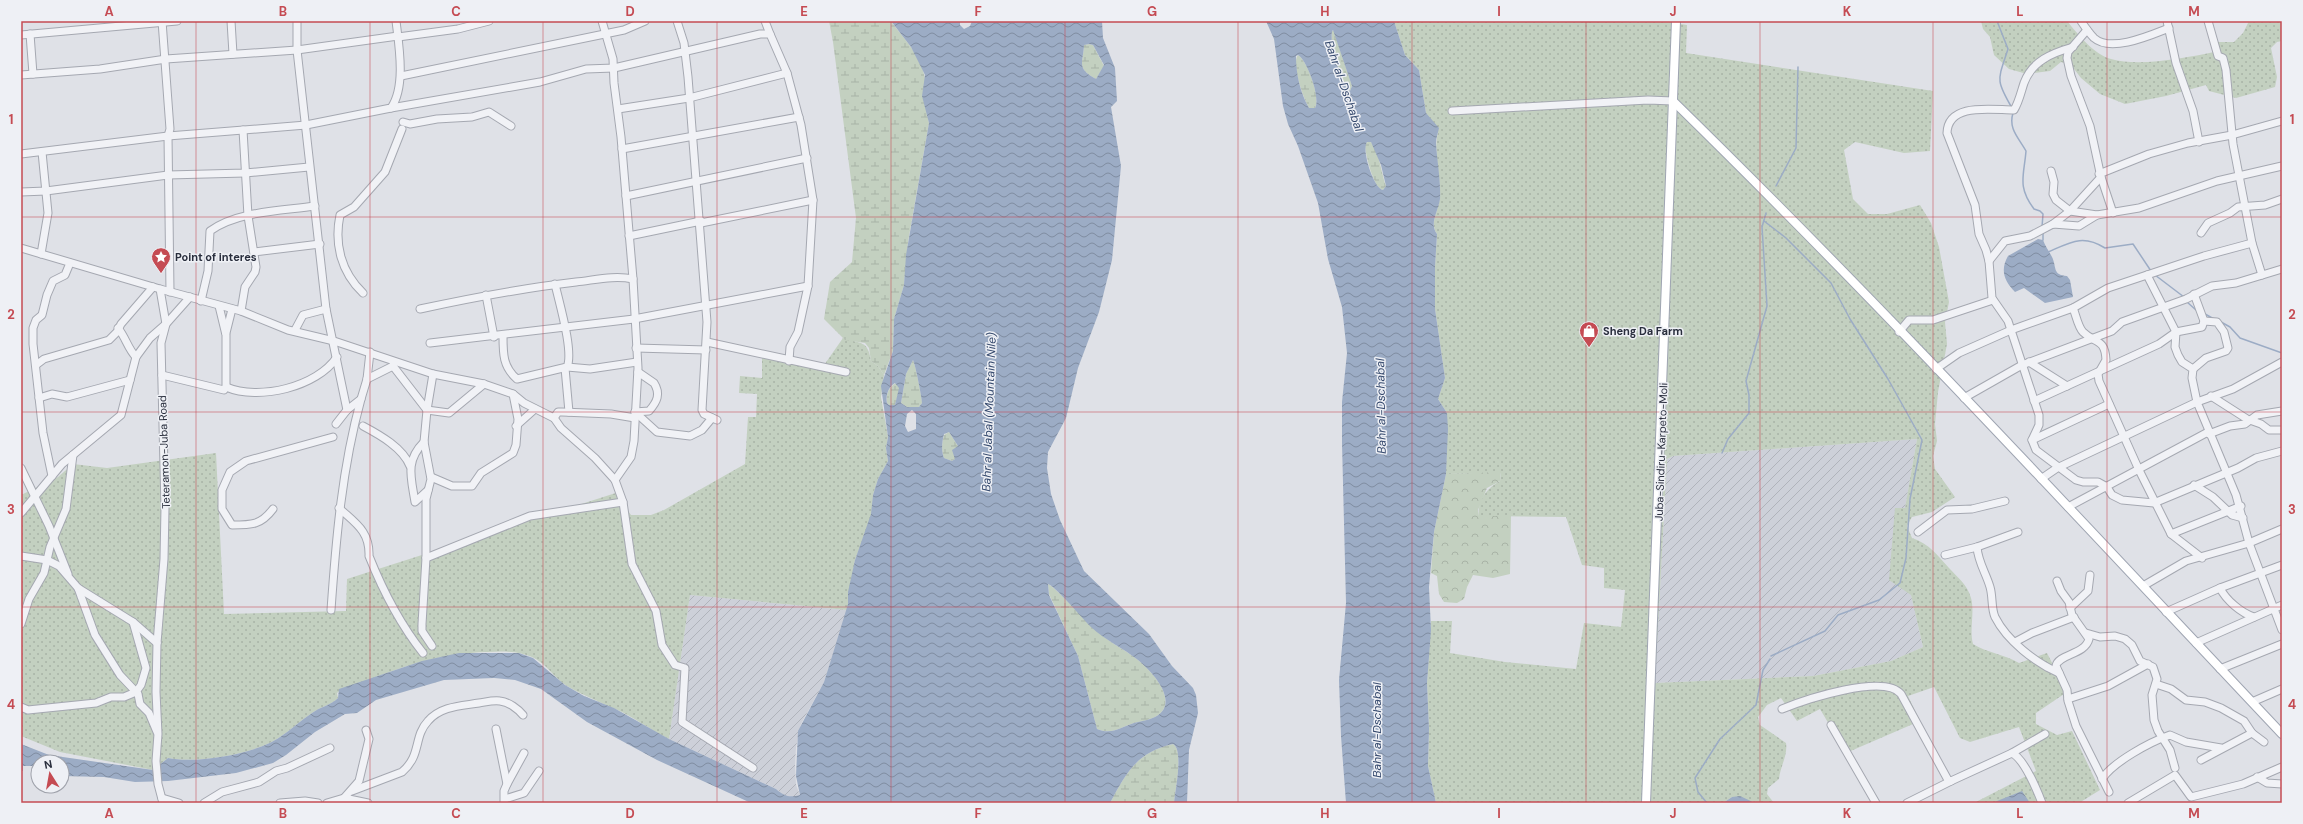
<svg xmlns="http://www.w3.org/2000/svg" width="2303" height="824" font-family="'DM Sans',sans-serif">
  <style>
    .industrial { fill: url(#industrial-furrows) }
    .grass { fill: url(#grass-dots); fill-rule: evenodd }
    .forest { fill: url(#forest-crowns) }
    .wetland { fill: url(#wetland-marsh) }
    .water { fill: url(#water-waves); fill-rule: evenodd }
    .lines { fill: none; stroke-linecap: round; stroke-linejoin: round }
    .stream { stroke: #9cacc5; stroke-width: 1.5 }
    .minor-casing { stroke: #a5a8b1; stroke-width: 9 }
    .major-casing { stroke: #9fa5b2; stroke-width: 10 }
    .minor { stroke: #f1f2f6; stroke-width: 7 }
    .major { stroke: #fff; stroke-width: 8 }
    .grid { fill: none; stroke: #c54b53; stroke-width: 1; stroke-opacity: 0.55 }
    .labels { text-anchor: middle; dominant-baseline: central; stroke-width: 3; stroke-linejoin: round; paint-order: stroke }
    .poi-label { font-size: 11px; font-weight: bold; fill: #292e3d; stroke: #eef0f5; text-anchor: start }
    .street-label { font-size: 11px; fill: #292e3d; stroke: #eef0f5 }
    .water-label { font-size: 12px; font-style: italic; fill: #364a6e; stroke: #eef0f5 }
    .neatline { fill: none; stroke: #c54b53; stroke-width: 1.5 }
    .grid-label { font-size: 13px; text-anchor: middle; font-weight: bold; fill: #c54b53 }
  </style>
  <defs>
    <pattern id="industrial-furrows" width="10" height="10" patternUnits="userSpaceOnUse"><rect width="10" height="10" fill="#cdd0d9"/><path d="M-1 1l2-2M0 10L10 0M9 11l2-2" fill="none" stroke="#b0b3bb"/></pattern>
    <pattern id="grass-dots" width="8" height="8" patternUnits="userSpaceOnUse"><rect width="8" height="8" fill="#c3d0c0"/><path d="M2 2h.1M6 6h.1" fill="none" stroke="#a8b3a6" stroke-width="1.8" stroke-linecap="round"/></pattern>
    <pattern id="forest-crowns" width="20" height="18" patternUnits="userSpaceOnUse"><rect width="20" height="18" fill="#c3d0c0"/><path d="M2 6a3 3 0 1 1 6 0M12 15a3 3 0 1 1 6 0" fill="none" stroke="#a8b3a6"/></pattern>
    <pattern id="wetland-marsh" width="20" height="14" patternUnits="userSpaceOnUse"><rect width="20" height="14" fill="#c3d0c0"/><path d="M1 5h8M5 5V1M11 12h8M15 12V8" fill="none" stroke="#a8b3a6"/></pattern>
    <pattern id="water-waves" width="16" height="10" patternUnits="userSpaceOnUse"><rect width="16" height="10" fill="#9cacc5"/><path d="M0 5q4-4 8 0t8 0" fill="none" stroke="#7f8ca1"/></pattern>
  </defs>
  <rect width="100%" height="100%" fill="#dfe1e7"/>
  <g class="industrial">
    <polygon points="1917,439 1905,508 1895,508 1911,595 1923,647 1891,661 1813,676 1655,683 1667,459 1673,456"/>
    <polygon points="690,595 847,610 824,682 801,724 796,747 795,765 796,785 800,795 793,797 783,795 776,789 669,739"/>
  </g>
  <g class="grass">
    <path d="M1394,21H1661L1687,25L1686,53L1933,91L1930,151L1904,153L1855,142L1844,150L1853,199L1868,214H1887L1920,205L1931,223L1939,247L1949,302L1945,322L1947,344L1938,392L1935,424L1937,441L1933,456L1935,469L1955,497L1932,512L1912,517L1907,526L1912,538C1930,544 1937,555 1949,568C1958,578 1967,584 1971,598C1975,613 1969,629 1973,644C1987,653 2004,654 2019,663L2047,653L2067,692L2036,713V724L2057,735L2072,731L2100,790L2079,803H1974L2036,771L2019,727L1970,742L1960,738L1934,687L1908,696L1920,721L1846,753L1820,709L1797,721L1781,698L1767,705L1758,717L1760,725L1786,743C1788,755 1780,767 1779,779L1768,788L1767,794L1774,803C1759,803 1747,801 1732,797L1723,803H1436L1428,766L1429,729L1427,683L1431,621H1452L1450,653L1505,662L1576,669L1584,623L1621,627L1625,590L1604,588V568L1582,565L1566,517L1479,516C1477,500 1487,488 1500,481L1501,473L1446,474L1447,413L1438,399L1445,378L1435,309V267L1437,234C1429,223 1439,210 1440,197C1441,176 1433,153 1438,132L1426,113L1419,70L1405,55ZM1917,439L1905,508H1895L1889,580L1911,595L1923,647L1891,661L1813,676L1655,683L1667,459L1673,456Z"/>
    <path d="M1981,21H2067C2078,34 2093,54 2111,59C2139,67 2185,58 2214,52V42H2234L2243,33L2249,21H2282V41L2277,42L2271,48L2277,77L2275,87L2236,98L2209,91L2206,85L2166,96L2125,104L2100,94L2081,78L2071,65L2061,62L2050,71L2027,74L2009,69L1994,55L1990,37L1983,29Z"/>
    <path d="M843,338C861,344 868,340 871,361L878,366L884,375L881,397L888,437L886,448L888,461L878,479L873,495L872,514L855,560L847,610L690,595L669,739C650,730 633,716 613,708C598,701 582,695 567,686C554,678 546,663 532,657C518,651 502,651 487,652C444,653 407,665 368,680C356,685 347,685 337,693L338,698C331,705 320,707 312,713C301,720 291,730 280,737C256,754 196,764 168,758L153,770L60,752L21,736V495L58,477L73,464L107,468L216,453L224,614L346,611L347,579L622,491L626,508L631,515H651L664,510L745,464L748,417H756L757,394L739,393L740,376L762,378V358L822,368Z"/>
  </g>
  <polygon class="forest" points="1501,472 1500,481 1487,488 1478,510 1479,516 1511,516 1510,574 1493,578 1473,575 1467,587 1464,599 1457,603 1444,602 1439,594 1437,576 1431,573 1434,532 1446,474"/>
  <g class="wetland">
    <path d="M829,21H891C903,38 919,53 924,74C928,89 925,107 929,123L908,242L904,285L894,319L893,351L884,375L878,366L871,361L869,348L865,343L845,340L824,319L830,282L852,262L856,218L833,42Z"/>
    <path d="M1332,31H1334L1352,86L1350,91C1342,87 1329,40 1332,31Z"/>
    <path d="M1089,44L1093,45L1104,66L1096,79C1076,68 1083,64 1084,45Z"/>
    <path d="M1298,55C1307,60 1321,98 1315,108H1309C1303,98 1291,63 1298,55Z"/>
    <path d="M1369,141C1378,145 1382,176 1386,186L1383,190C1374,190 1365,154 1365,144Z"/>
    <path d="M913,360C915,363 922,398 922,403L919,407H907L901,403L906,374Z"/>
    <path d="M896,383L900,388L895,405H889L887,403C885,396 889,386 896,383Z"/>
    <path d="M949,432L958,446L955,459L952,461L944,458C941,451 942,442 944,435Z"/>
    <path d="M1048,584C1054,586 1093,628 1103,636C1114,645 1127,651 1138,660C1163,681 1185,715 1138,722C1123,725 1113,736 1097,729L1078,656L1049,594Z"/>
    <path d="M1173,744C1184,750 1175,791 1174,803H1110C1126,773 1137,752 1173,744Z"/>
  </g>
  <g class="water">
    <path d="M891,21H960V25L964,29L970,26L972,21H1102L1103,38L1115,68L1117,101L1111,107L1121,166L1112,260L1099,312L1078,368L1066,418L1048,452L1047,468L1051,494L1060,520L1084,571L1149,634L1172,666L1193,688L1196,695L1198,713L1189,750L1187,803H1174C1175,791 1184,750 1173,744C1137,752 1126,773 1110,803H751L657,760L587,722L541,689L515,680L494,678L444,680L376,700L357,713L345,714L315,732L286,755L273,763L236,773L168,781L135,782L104,777L62,776V762H38V766H23V771H21V744L49,755L153,770L168,758C196,764 256,754 280,737C291,730 301,720 312,713C320,707 331,705 338,698L339,689L422,661L459,653H519L533,658L565,685L584,696L614,708L669,739L776,789C784,796 790,798 800,795L796,776L798,731L824,682L830,663L848,604V592L855,560L871,514L873,495L878,479L888,461L886,448L888,437L881,386L893,351L894,319L904,285L906,255L929,123L922,96L925,75L911,47ZM1089,44L1093,45L1104,65L1096,79C1076,68 1083,64 1084,45ZM913,360C915,363 922,398 922,403L919,407H907L901,403L906,374ZM895,383L899,388L895,405H889L887,403C885,396 889,386 895,383ZM912,410L916,414V429L908,432L905,426L907,414ZM949,432L958,446L952,450L955,459L952,461L944,458C941,451 942,442 944,434ZM1048,584C1055,586 1083,619 1091,627C1105,640 1123,648 1138,660C1163,681 1185,715 1138,722C1123,725 1113,736 1097,729L1078,656L1049,595Z"/>
    <path d="M1266,21H1394L1405,55L1419,70L1426,113L1439,128C1438,133 1436,138 1436,143C1437,161 1441,181 1440,199C1438,212 1429,224 1437,234L1435,267V309L1445,378L1438,399L1447,413L1448,429L1446,474L1434,532L1429,587L1431,630L1427,683L1429,729L1428,766L1436,803H1346L1341,736L1339,680L1346,603L1342,443V402L1347,353L1342,307L1328,259L1318,203L1298,146L1288,124L1283,106L1274,39ZM1333,30L1352,86L1350,91C1342,88 1327,36 1333,30ZM1298,55C1307,60 1321,98 1315,108H1309C1300,92 1296,74 1296,56ZM1367,142H1371L1381,165L1386,186L1383,190C1374,189 1361,150 1367,142Z"/>
    <path d="M2038,239L2043,240C2045,246 2049,251 2052,257C2057,267 2052,275 2067,276L2070,280L2073,297L2045,303L2024,288L2015,292C2004,281 2000,270 2008,256Z"/>
    <polygon points="2022,791 2030,803 1992,803"/>
    <polygon points="1740,796 1755,803 1723,803 1732,797"/>
  </g>
  <g class="lines">
    <g class="stream">
      <path d="M1997,21L2008,49C1998,80 1995,79 2012,108"/>
      <path d="M2013,113C2008,129 2019,138 2026,151C2024,176 2017,186 2034,209L2040,211L2043,214L2042,227"/>
      <polyline points="1776,186 1796,148 1798,67"/>
      <polyline points="1764,221 1786,238 1831,283 1850,319 1888,379 1922,440 1910,499 1906,558 1900,583 1879,600 1838,615 1825,631 1771,656"/>
      <polyline points="2043,233 2043,240"/>
      <path d="M2048,252C2071,242 2083,234 2105,248L2133,244L2151,271"/>
      <polyline points="2155,275 2184,297"/>
      <polyline points="2187,302 2196,310"/>
      <polyline points="2205,314 2214,319"/>
      <polyline points="2221,322 2230,327 2240,338 2282,353"/>
      <polyline points="1722,453 1728,439 1749,413 1749,395 1746,381 1767,306 1762,227 1766,213"/>
      <polyline points="1707,803 1698,792 1695,778 1720,739 1756,705 1763,670 1770,659"/>
    </g>
    <g class="minor-casing">
      <g id="minor">
        <polyline points="162,21 170,129 168,136 170,292"/>
        <polyline points="231,21 233,54"/>
        <polyline points="297,21 297,50 326,309 347,410"/>
        <polyline points="602,21 613,59 614,83 621,137 633,279 638,368 634,441 631,457 615,480"/>
        <polyline points="677,21 684,43 688,77 707,322 702,410 704,414 717,420"/>
        <polyline points="765,21 770,34"/>
        <path d="M2081,21C2085,27 2089,33 2094,38C2111,53 2151,35 2169,28"/>
        <polyline points="2167,21 2176,63 2193,111 2199,142"/>
        <polyline points="2208,21 2218,56 2223,58 2226,70 2233,144 2252,243 2262,275"/>
        <polyline points="2087,30 2068,52 2067,58 2071,76 2090,126 2101,177 2113,213"/>
        <polyline points="30,34 33,74"/>
        <polyline points="21,35 177,21"/>
        <polyline points="398,37 458,29 489,21"/>
        <path d="M2073,47C2052,53 2032,61 2024,83C2021,92 2019,102 2014,110C1992,110 1948,102 1947,133L1975,205L1979,234L1986,250L1989,261L1992,298L2008,321L2039,415V425L2032,440L2036,450L2076,480L2083,482H2098L2107,487L2112,495L2122,500L2154,503L2238,468L2256,458L2282,451"/>
        <polyline points="21,75 100,69 166,59 297,50 398,36"/>
        <polyline points="401,76 624,30 645,21"/>
        <polyline points="391,108 540,82 586,69 614,68 760,34 770,34 787,73 801,125 813,200 808,286 798,332 790,347 789,361"/>
        <polyline points="618,109 689,98 787,73"/>
        <polyline points="1452,111 1648,100 1673,101"/>
        <polyline points="403,122 410,124 437,119 472,117 489,112 511,126"/>
        <polyline points="622,149 799,117"/>
        <path d="M21,154L168,136L306,125L391,108C406,87 399,46 396,21"/>
        <polyline points="2051,171 2054,182 2053,194 2056,200 2070,211 2097,215"/>
        <polyline points="2099,174 2149,154 2188,143 2232,135 2282,121"/>
        <polyline points="21,192 46,191 168,175 245,173 309,167"/>
        <polyline points="626,196 807,158"/>
        <polyline points="701,223 813,200"/>
        <polyline points="2053,224 2070,211 2101,177"/>
        <polyline points="2201,233 2208,223 2230,213 2238,207 2265,205 2282,199"/>
        <polyline points="629,236 701,221"/>
        <polyline points="21,248 160,289 166,324 161,343 165,508 164,559 157,643 156,692 158,734 156,761 158,784 163,803"/>
        <polyline points="254,252 320,244"/>
        <polyline points="41,254 48,213 42,152"/>
        <polyline points="1989,261 2005,241 2030,236 2053,224 2079,226 2097,215 2139,208 2217,181 2282,166"/>
        <polyline points="160,289 241,311 288,330 334,341 433,374 484,384 513,394 524,403 554,418 561,428 595,458 615,480 623,502 632,564 656,611 662,645 675,665 685,668 682,722 753,768"/>
        <path d="M363,293C341,272 334,244 340,215L354,207L385,172L402,129"/>
        <polyline points="486,295 494,337"/>
        <path d="M201,301L208,271L210,231C238,211 281,211 315,206"/>
        <path d="M2073,308C2076,315 2078,327 2083,332C2095,344 2105,338 2106,360L2098,374L2099,381L2139,470L2171,534L2202,558"/>
        <path d="M420,309C471,298 523,288 576,282C595,280 614,275 633,279"/>
        <polyline points="241,311 245,287 255,272 256,267 248,216 243,130"/>
        <path d="M118,328C126,338 128,349 136,357"/>
        <polyline points="295,330 303,315 326,309"/>
        <polyline points="1899,332 1909,320 1933,320 1993,300"/>
        <polyline points="226,333 232,309"/>
        <path d="M503,336C503,354 503,367 517,379L567,367C574,352 559,302 555,284"/>
        <polyline points="707,342 846,372"/>
        <polyline points="430,343 634,319 808,286"/>
        <polyline points="636,348 706,350"/>
        <polyline points="394,362 393,366 427,410 449,413 484,384"/>
        <polyline points="2029,362 2067,386"/>
        <polyline points="2282,362 2233,389 2197,402 2236,495 2249,543 2282,630"/>
        <polyline points="36,365 44,359 109,340 117,332 121,324 153,287"/>
        <polyline points="567,367 590,369 637,362"/>
        <polyline points="565,368 569,412"/>
        <polyline points="1936,369 1959,353 2011,330 2073,308 2108,288 2204,256 2252,243"/>
        <polyline points="2193,369 2206,358 2226,351 2228,348 2224,332 2217,322 2204,321"/>
        <polyline points="162,375 224,390 226,387 226,335 219,306"/>
        <polyline points="367,379 393,366"/>
        <path d="M226,387C259,401 317,387 337,357"/>
        <polyline points="2211,396 2247,419 2261,424 2269,430 2282,430"/>
        <polyline points="39,398 52,394 67,397 130,380"/>
        <polyline points="1964,398 2022,365 2112,331 2122,322 2186,299 2212,286 2236,283 2282,269"/>
        <polyline points="2034,401 2159,344 2176,332 2202,327 2204,321 2194,294"/>
        <polyline points="635,412 657,432 690,436 702,430 712,418"/>
        <path d="M635,412L649,411C657,402 661,394 654,383L638,372"/>
        <polyline points="554,418 558,412 562,412 611,414 635,418"/>
        <polyline points="336,424 347,410 361,399 367,379 370,352"/>
        <path d="M363,426C380,435 403,448 410,466"/>
        <polyline points="516,426 535,409"/>
        <polyline points="2209,434 2230,426 2245,424 2257,415 2282,411"/>
        <polyline points="2032,440 2109,404"/>
        <path d="M424,442C405,461 411,477 415,502L428,490"/>
        <polyline points="21,468 49,526 68,574"/>
        <polyline points="52,476 43,433 33,344 33,328 36,320 42,315 47,295 53,281 65,275 70,263"/>
        <polyline points="431,477 452,486 472,486 481,473 513,453 516,445 518,419 513,394"/>
        <polyline points="2041,479 2057,468 2197,402 2192,378 2193,369 2182,362 2178,355 2175,347 2176,332 2147,275"/>
        <polyline points="2194,485 2213,497 2232,515 2243,518"/>
        <polyline points="2068,507 2208,432"/>
        <path d="M339,508C355,523 370,531 369,556C383,591 399,623 423,653"/>
        <path d="M273,509C261,525 252,525 232,525L222,509V490L230,472L246,461L333,437"/>
        <polyline points="21,513 62,464 121,415 136,357 150,338 166,324 190,297"/>
        <polyline points="1918,532 1947,510 1972,509 2005,501"/>
        <polyline points="2171,534 2241,506"/>
        <path d="M1977,547C1978,562 1986,573 1990,587C1993,597 1991,608 1995,617C2007,641 2036,663 2059,673"/>
        <polyline points="1945,555 1977,547 2018,532"/>
        <polyline points="21,556 47,560 59,566 78,588 133,622 157,643"/>
        <polyline points="426,558 530,516 623,502"/>
        <path d="M2057,581L2061,591L2069,602L2072,615L2089,639C2085,655 2058,654 2056,666L2067,690L2068,701L2076,726L2109,792"/>
        <polyline points="2143,586 2186,561 2249,543 2282,529"/>
        <polyline points="78,588 95,635 120,675 138,694 140,704 149,713 157,732"/>
        <path d="M2220,588C2226,600 2241,613 2254,617"/>
        <polyline points="2070,608 2088,591 2090,575"/>
        <path d="M331,610C336,539 342,468 361,399"/>
        <polyline points="2166,612 2220,588 2282,565"/>
        <polyline points="21,624 29,599 44,573 50,547 66,509 73,455"/>
        <polyline points="2086,633 2100,637 2115,636 2125,639 2132,645 2140,661 2153,667 2157,679 2152,695 2154,720 2158,731 2170,750 2175,768"/>
        <polyline points="2015,642 2032,633 2074,617"/>
        <polyline points="2196,643 2282,605"/>
        <polyline points="432,646 422,631 422,624 426,558 426,499 431,479 424,442 427,410 433,374"/>
        <polyline points="2220,669 2282,644"/>
        <polyline points="2156,684 2171,689 2186,700 2205,702 2221,708 2244,721 2252,733 2264,742"/>
        <polyline points="2068,699 2108,686 2148,664"/>
        <polyline points="2252,702 2282,689"/>
        <polyline points="21,707 28,710 96,703 111,697 124,697 136,692 141,685 146,668 133,622"/>
        <path d="M1782,709C1804,700 1884,673 1901,694L1948,780L1951,781L2012,753C2024,759 2037,790 2042,803"/>
        <polyline points="1831,725 1876,803"/>
        <polyline points="496,729 507,784 504,791 504,803"/>
        <polyline points="2012,753 2045,734"/>
        <polyline points="2201,760 2252,733"/>
        <polyline points="2257,777 2267,783 2282,784"/>
        <path d="M2102,779C2113,762 2150,742 2170,735L2186,742L2221,748"/>
        <polyline points="507,784 524,753"/>
        <path d="M352,791L402,772C422,755 413,737 428,721C441,706 461,706 479,703C486,702 493,700 500,701C509,702 518,709 523,715"/>
        <polyline points="162,798 179,803"/>
        <polyline points="505,799 524,793 539,771"/>
        <polyline points="343,801 344,798 368,803"/>
        <polyline points="204,803 222,792 259,782 276,771 287,768 330,748"/>
        <polyline points="280,803 305,801 318,803"/>
        <polyline points="327,803 344,798 359,781 369,739 366,730"/>
        <polyline points="1907,803 1951,781"/>
        <polyline points="2128,803 2175,775 2191,797 2243,784 2282,767"/>
      </g>
    </g>
    <g class="major-casing">
      <g id="major">
        <path d="M1673,101C1882,305 2081,521 2282,734"/>
        <polyline points="1646,803 1676,21"/>
      </g>
    </g>
    <use href="#minor" class="minor"/>
    <use href="#major" class="major"/>
  </g>
  <path class="grid" d="M196,21V803M370,21V803M543,21V803M717,21V803M891,21V803M1065,21V803M1238,21V803M1412,21V803M1586,21V803M1760,21V803M1933,21V803M2107,21V803M21,217H2282M21,412H2282M21,607H2282"/>
  <defs>
    <g id="sight-pin" transform="scale(1)"><path d="M0 17L-7.5 6A9.5 9.5 0 1 1 7.5 6Z" fill="#c54b53" stroke="#eef0f5"/><path d="M0-6L1.8-2.2L6-1.7L2.9 1.2L3.7 5.4L0 3.3L-3.7 5.4L-2.9 1.2L-6-1.7L-1.8-2.2Z" fill="#fff"/></g>
    <g id="shop-pin" transform="scale(1)"><path d="M0 17L-7.5 6A9.5 9.5 0 1 1 7.5 6Z" fill="#c54b53" stroke="#eef0f5"/><path d="M-5-2.5h2.3a2.7 3.5 0 0 1 5.4 0H5L5.5 6h-11ZM-1.5-2.5h3a1.5 2.3 0 0 0-3 0Z" fill="#fff"/></g>
  </defs>
  <g fill-rule="evenodd">
    <use href="#sight-pin" x="161" y="257"/>
    <use href="#shop-pin" x="1589" y="331"/>
  </g>
  <g class="labels">
    <g class="poi-label">
      <text x="175" y="257">Point of interes</text>
      <text x="1603" y="331">Sheng Da Farm</text>
    </g>
    <g class="street-label">
      <text transform="translate(164 452) rotate(-92)">Teteramon-Juba Road</text>
      <text transform="translate(1661 452) rotate(-88)">Juba-Sindiru-Karpeto-Moli</text>
    </g>
    <g class="water-label">
      <text transform="translate(1344 86) rotate(71)">Bahr al-Dschabal</text>
      <text transform="translate(1381 406) rotate(-91)">Bahr al-Dschabal</text>
      <text transform="translate(989 412) rotate(-88)">Bahr al Jabal (Mountain Nile)</text>
      <text transform="translate(1377 730) rotate(-90)">Bahr al-Dschabal</text>
    </g>
  </g>
  <rect width="2303" height="824" fill="none" stroke="#eef0f5" stroke-width="44"/>
  <g transform="translate(50 774) rotate(349)"><circle r="19" fill="#eef0f5" stroke="#9fa2ab"/>
  <path d="M0-3L7 15L0 10L-7 15Z" fill="#c54b53"/>
  <text y="-6" font-size="11" font-weight="bold" text-anchor="middle" fill="#292e3d">N</text>
  </g>
  <rect x="22" y="22" width="2259" height="780" class="neatline"/>
  <g class="grid-label">
    <text x="109" y="16">A</text>
    <text x="283" y="16">B</text>
    <text x="456" y="16">C</text>
    <text x="630" y="16">D</text>
    <text x="804" y="16">E</text>
    <text x="978" y="16">F</text>
    <text x="1152" y="16">G</text>
    <text x="1325" y="16">H</text>
    <text x="1499" y="16">I</text>
    <text x="1673" y="16">J</text>
    <text x="1847" y="16">K</text>
    <text x="2020" y="16">L</text>
    <text x="2194" y="16">M</text>
    <text x="11" y="124">1</text>
    <text x="2292" y="124">1</text>
    <text x="11" y="319">2</text>
    <text x="2292" y="319">2</text>
    <text x="11" y="514">3</text>
    <text x="2292" y="514">3</text>
    <text x="11" y="709">4</text>
    <text x="2292" y="709">4</text>
    <text x="109" y="818">A</text>
    <text x="283" y="818">B</text>
    <text x="456" y="818">C</text>
    <text x="630" y="818">D</text>
    <text x="804" y="818">E</text>
    <text x="978" y="818">F</text>
    <text x="1152" y="818">G</text>
    <text x="1325" y="818">H</text>
    <text x="1499" y="818">I</text>
    <text x="1673" y="818">J</text>
    <text x="1847" y="818">K</text>
    <text x="2020" y="818">L</text>
    <text x="2194" y="818">M</text>
  </g>
</svg>
